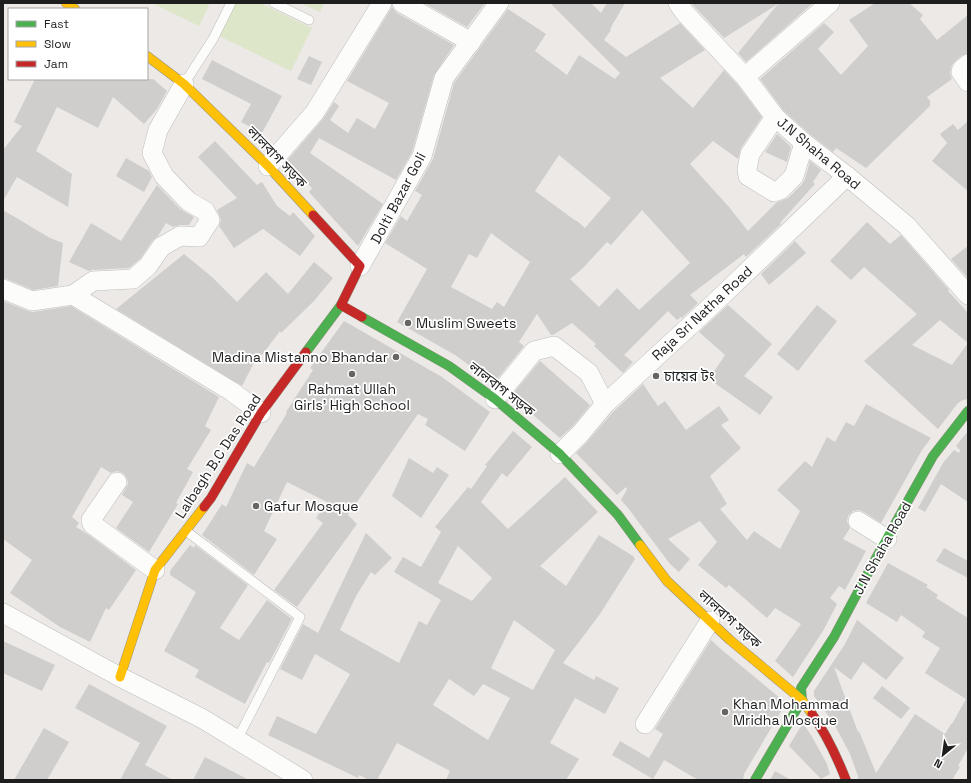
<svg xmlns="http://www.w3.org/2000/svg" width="971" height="783" font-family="'Space Grotesk','Noto Sans Bengali',sans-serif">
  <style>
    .grass { fill: #dde6c9 }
    .building { fill: #d0cecc; fill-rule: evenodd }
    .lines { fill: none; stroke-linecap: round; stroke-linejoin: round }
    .lane-casing { stroke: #bfbebd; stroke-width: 10 }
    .street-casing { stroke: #bfbebd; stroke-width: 20 }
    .fast-casing { stroke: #949281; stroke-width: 10 }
    .slow-casing { stroke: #949281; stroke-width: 10 }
    .jam-casing { stroke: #949281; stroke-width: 10 }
    .lane { stroke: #fcfcfb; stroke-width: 9 }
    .street { stroke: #fcfcfb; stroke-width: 19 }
    .fast { stroke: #4caf50; stroke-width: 9 }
    .slow { stroke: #ffc107; stroke-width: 9 }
    .jam { stroke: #c62828; stroke-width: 9 }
    .poi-dot { fill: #666564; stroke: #fff; stroke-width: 1.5 }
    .labels { text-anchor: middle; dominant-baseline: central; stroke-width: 3.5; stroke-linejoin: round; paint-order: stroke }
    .street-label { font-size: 14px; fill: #1e1e1e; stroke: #fff }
    .poi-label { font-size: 14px; fill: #1e1e1e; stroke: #fff; text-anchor: start }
  </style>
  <rect width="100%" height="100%" fill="#ece9e7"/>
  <g class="grass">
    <polygon points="152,3 210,3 199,26"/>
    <polygon points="233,3 260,3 312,28 291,71 217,35"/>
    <polygon points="300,3 324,3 320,12"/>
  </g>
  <g class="building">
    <polygon points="424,3 485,3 467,27"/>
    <path d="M550,3H591L601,13L607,3H625L610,29L611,30L604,40L626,57L680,23L705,50L660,78L693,108L724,70L737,84L762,117L741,148L738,159L713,141L690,164L729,207L748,231L776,203L783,200L788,198L802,184L805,179L810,161L821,170L813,182L815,184L780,223L781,224L746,257L744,254L690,295L698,303L682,318L681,317L677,320L668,311L624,355L633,362L623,373L594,346L596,344L572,323L553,335H551L537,314L519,342L524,346L494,383L455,355L397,322L427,269L385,243L401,216L407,221L422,195L415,191L433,159L454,83L508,9L546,34L535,51L567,75L579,55L615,79L620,73ZM559,155L611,198L585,228L577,221H576L535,191ZM642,210L690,263L639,310L617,288L599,307L570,279L582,269L607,242L611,245ZM491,233L530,262L504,307L497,302L492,309L451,287L469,254L477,258Z"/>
    <polygon points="691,3 813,3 746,62 738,53 778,4 724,38"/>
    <polygon points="875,3 909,3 923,15 920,19 937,40 968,15 968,53 961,56 955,61 952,65 950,73 952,79 927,97 930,101 930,106 866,168 836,148 833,152 811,135 783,110 760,79 824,23 834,32 818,49 841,75 868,46 849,20"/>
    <polygon points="392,7 397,13 454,45 434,75 412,152 396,180 319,138 310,153 383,204 358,246 309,192 312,188 285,163 323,119 334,102 339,106 330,120 348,133 357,118 375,129 389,103 347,81"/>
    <polygon points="309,56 322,62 311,85 297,79"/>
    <polygon points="212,60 282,96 262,133 241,122 251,104 202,79"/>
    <polygon points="35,79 153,79 167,91 157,109 144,124 113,97 98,128 57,107 36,151 72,174 68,207 17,177 3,201 3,150 22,126 14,122"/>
    <polygon points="968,121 968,191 932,161 947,143 940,134 953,124 958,130"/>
    <polygon points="777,134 791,147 787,162 765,152"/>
    <polygon points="215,141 257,185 262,182 277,206 290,216 293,212 315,236 300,256 263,229 234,248 219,226 221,220 217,210 237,198 198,157"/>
    <polygon points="126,158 149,171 152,177 144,192 116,176"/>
    <polygon points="157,185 180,209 194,217 189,225 180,225 173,227 166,223 158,236 152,241 140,259 129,268 92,270 89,271 69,262 91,223 121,241"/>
    <polygon points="3,210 50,238 63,243 58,286 33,290 7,279 3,278"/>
    <path d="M867,222L890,244L901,235L949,290L948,291L968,313V399L963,400L958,403L938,429L864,361L917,314L864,267L851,280L830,261ZM940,320L968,343L952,365L912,345Z"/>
    <polygon points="795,241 806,253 769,285 761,274"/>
    <polygon points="968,246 968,276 967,277 951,259"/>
    <polygon points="184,254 212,277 237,302 266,272 288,294 314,262 333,278 314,301 281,333 280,331 262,355 259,353 242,386 116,309"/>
    <polygon points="3,301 28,311 33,312 71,306 219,397 205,426 211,430 187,469 193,472 176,503 178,504 149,552 116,528 133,502 122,495 128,484 127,478 123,473 117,471 111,473 101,467 72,517 79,523 76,527 89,535 136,570 109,610 106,608 90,642 60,627 10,593 32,560 3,539"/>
    <polygon points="728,305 772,344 744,376 773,397 760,415 709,379 725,355 699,332"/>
    <polygon points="817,305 837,321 798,371 777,354"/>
    <polygon points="344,321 442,377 490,412 465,451 425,425 428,419 418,414 348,515 357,524 297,607 274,590 323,523 316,518 327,502 287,482 264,531 277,539 254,575 202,535 222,504 226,507 247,463 254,467 287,413 286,412 313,370 310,368"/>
    <polygon points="540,361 590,405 572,427 560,438 511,396"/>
    <polygon points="643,384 658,406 665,401 686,430 719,406 729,420 721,425 741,448 710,476 727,504 720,509 747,540 754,531 780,549 800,511 777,490 805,461 812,467 827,437 835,442 846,422 854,426 866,404 931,438 922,450 881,523 864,512 859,510 853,511 848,516 847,521 850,528 843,539 866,551 845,590 839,586 830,598 837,604 823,631 793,677 775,661 801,624 775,608 767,618 729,585 726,588 698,565 717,542 700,521 668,539 690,559 679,572 670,564 628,508 621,500 627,489 626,487 617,495 576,453 588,441 613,412"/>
    <path d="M513,431L532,447L507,477L502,473L481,502L508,529L565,477L598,512L540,566L566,586L599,535L633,556L635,559L600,614L563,663L594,680L596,676L619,688L605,714L575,698L550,743L579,759L566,780H446L450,771L397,743L377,780H369L359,775L358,778L268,735L277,716L316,734L350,674L315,654L302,680L280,669L303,624L318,633L366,533L392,558L375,575L371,572L356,596L340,630L399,663L419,621L427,625L441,600L394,572L403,557L421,567L441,532L435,527L468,487L471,489L487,466L485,465ZM458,546L492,578L472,601L438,583ZM514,620L555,650L533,690L491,668ZM449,679L474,696L483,684L510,698L488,740L433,705Z"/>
    <polygon points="968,431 968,502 941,484 925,512 918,508 943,463 954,450 959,453 960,450 956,446"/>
    <polygon points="409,458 433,473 437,467 449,475 421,518 392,496"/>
    <polygon points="190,545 194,548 195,545 248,585 220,628 239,640 267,600 292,619 269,663 267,662 245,704 195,677 199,670 164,651 196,592 170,575 170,571"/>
    <polygon points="944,548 968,561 968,578 936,561"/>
    <polygon points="888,563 928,585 926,587 938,595 936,598 968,618 968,748 958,766 960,767 952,780 858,780 858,776 850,754 833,722 814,696 814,691 845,644 857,620 904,658 886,680 863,662 851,680 834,667 858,732 859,731 876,773 915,714 945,734 951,724 952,724 966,699 925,673 940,648 922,637 925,632 901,615 897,622 866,603"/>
    <polygon points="711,640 722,650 786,703 744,774 743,780 698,780 664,760 653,779 612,755 620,741 649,758 663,734 655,729"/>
    <polygon points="3,641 55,665 42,691 3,673"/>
    <polygon points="89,684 167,726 145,765 173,780 120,780 140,743 75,708"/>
    <polygon points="882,686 910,708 901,719 873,698"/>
    <polygon points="803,723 811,735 827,764 830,774 821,779 789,746"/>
    <polygon points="44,728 69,742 47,780 14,780"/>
    <polygon points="205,757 249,780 193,780"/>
    <polygon points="775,771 791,780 770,780"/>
  </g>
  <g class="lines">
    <g class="lane-casing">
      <g id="lane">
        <polyline points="274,3 309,20"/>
        <polyline points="184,84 213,39 231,3"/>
        <polyline points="186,531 300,617 237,740"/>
      </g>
    </g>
    <g class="street-casing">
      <g id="street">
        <polyline points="402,3 471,42"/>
        <polyline points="678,3 684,12 745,77 775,117 804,143 847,176 907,226 968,295"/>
        <polyline points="968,64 962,69 961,72 968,82"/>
        <polyline points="745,77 830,3"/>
        <polyline points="775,117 750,154 747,169 748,176 774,192 780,190 794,176 804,143"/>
        <polyline points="268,166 315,112 382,3"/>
        <polyline points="360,266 422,156 444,78 499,3"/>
        <polyline points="3,289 32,301 73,295 231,391 261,413"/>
        <polyline points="73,295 93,281 133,279 148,266 161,247 180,236 199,237 210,220 205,211 188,201 164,176 152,153 158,130 184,84"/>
        <polyline points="495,399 534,351 554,346 589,373 605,404"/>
        <polyline points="560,454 580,434 605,404 708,309 847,176"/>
        <polyline points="117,482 93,517 91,520 92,524 155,570"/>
        <polyline points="858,521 887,539"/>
        <polyline points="3,613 120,677 203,719 303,780"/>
        <polyline points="645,724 710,621"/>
      </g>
    </g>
    <g class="fast-casing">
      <g id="fast">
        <polyline points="362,317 449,366 495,399 560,454 618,515 640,545"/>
        <polyline points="306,352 341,305"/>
        <polyline points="755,780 802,700 801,688 834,637 876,558 933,456 968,411"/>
      </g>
    </g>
    <g class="slow-casing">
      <g id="slow">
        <polyline points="66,3 75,9"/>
        <polyline points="147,56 184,84 268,166 313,215"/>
        <polyline points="640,545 667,581 730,640 802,700 812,714"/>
        <polyline points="120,677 155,570 204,507"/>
      </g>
    </g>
    <g class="jam-casing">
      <g id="jam">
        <polyline points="313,215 360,266 341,305 362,317"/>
        <polyline points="204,507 211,498 261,413 306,352"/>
        <path d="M812,714C827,735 837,757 846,780"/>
      </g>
    </g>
    <use href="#lane" class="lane"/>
    <use href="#street" class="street"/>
    <use href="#fast" class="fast"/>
    <use href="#slow" class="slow"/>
    <use href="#jam" class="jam"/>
  </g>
  <g class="poi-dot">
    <circle cx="408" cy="323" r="4"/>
    <circle cx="396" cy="357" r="4"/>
    <circle cx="352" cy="374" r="4"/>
    <circle cx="656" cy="376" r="4"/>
    <circle cx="256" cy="506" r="4"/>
    <circle cx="725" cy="712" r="4"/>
  </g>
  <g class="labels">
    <g class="street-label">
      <text transform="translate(819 153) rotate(40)">J.N Shaha Road</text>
      <text transform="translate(277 157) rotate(46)">লালবাগ সড়ক</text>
      <text transform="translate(398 198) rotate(-62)">Dolti Bazar Goli</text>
      <text transform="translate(702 313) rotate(-43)">Raja Sri Natha Road</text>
      <text transform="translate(502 389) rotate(38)">লালবাগ সড়ক</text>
      <text transform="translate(218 456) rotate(-57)">Lalbagh B.C Das Road</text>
      <text transform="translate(882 548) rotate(-61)">J.N Shaha Road</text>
      <text transform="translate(730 619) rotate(42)">লালবাগ সড়ক</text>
    </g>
    <g class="poi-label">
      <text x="416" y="323">Muslim Sweets</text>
      <text x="388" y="357" text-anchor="end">Madina Mistanno Bhandar</text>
      <text x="664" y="376">চায়ের টং</text>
      <text x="352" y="389" text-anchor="middle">Rahmat Ullah<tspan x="352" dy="16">Girls' High School</tspan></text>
      <text x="264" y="506">Gafur Mosque</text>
      <text x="733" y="704">Khan Mohammad<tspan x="733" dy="16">Mridha Mosque</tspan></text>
    </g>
  </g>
  <rect width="971" height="783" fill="none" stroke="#1e1e1e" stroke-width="8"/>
  <rect x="8" y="8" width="140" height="72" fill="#ffffff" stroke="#a5a5a5"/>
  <rect x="16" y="21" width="20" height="6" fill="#4caf50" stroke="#a5a5a5"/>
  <text x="44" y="28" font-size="12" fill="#1e1e1e">Fast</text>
  <rect x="16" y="41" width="20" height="6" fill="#ffc107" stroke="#a5a5a5"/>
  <text x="44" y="48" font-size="12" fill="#1e1e1e">Slow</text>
  <rect x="16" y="61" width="20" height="6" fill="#c62828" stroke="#a5a5a5"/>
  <text x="44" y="68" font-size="12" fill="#1e1e1e">Jam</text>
  <g transform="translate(943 755) rotate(209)" stroke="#ffffff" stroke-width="3" paint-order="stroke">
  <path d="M0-3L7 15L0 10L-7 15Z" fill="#1e1e1e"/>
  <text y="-6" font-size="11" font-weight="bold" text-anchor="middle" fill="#1e1e1e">N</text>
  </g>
</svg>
